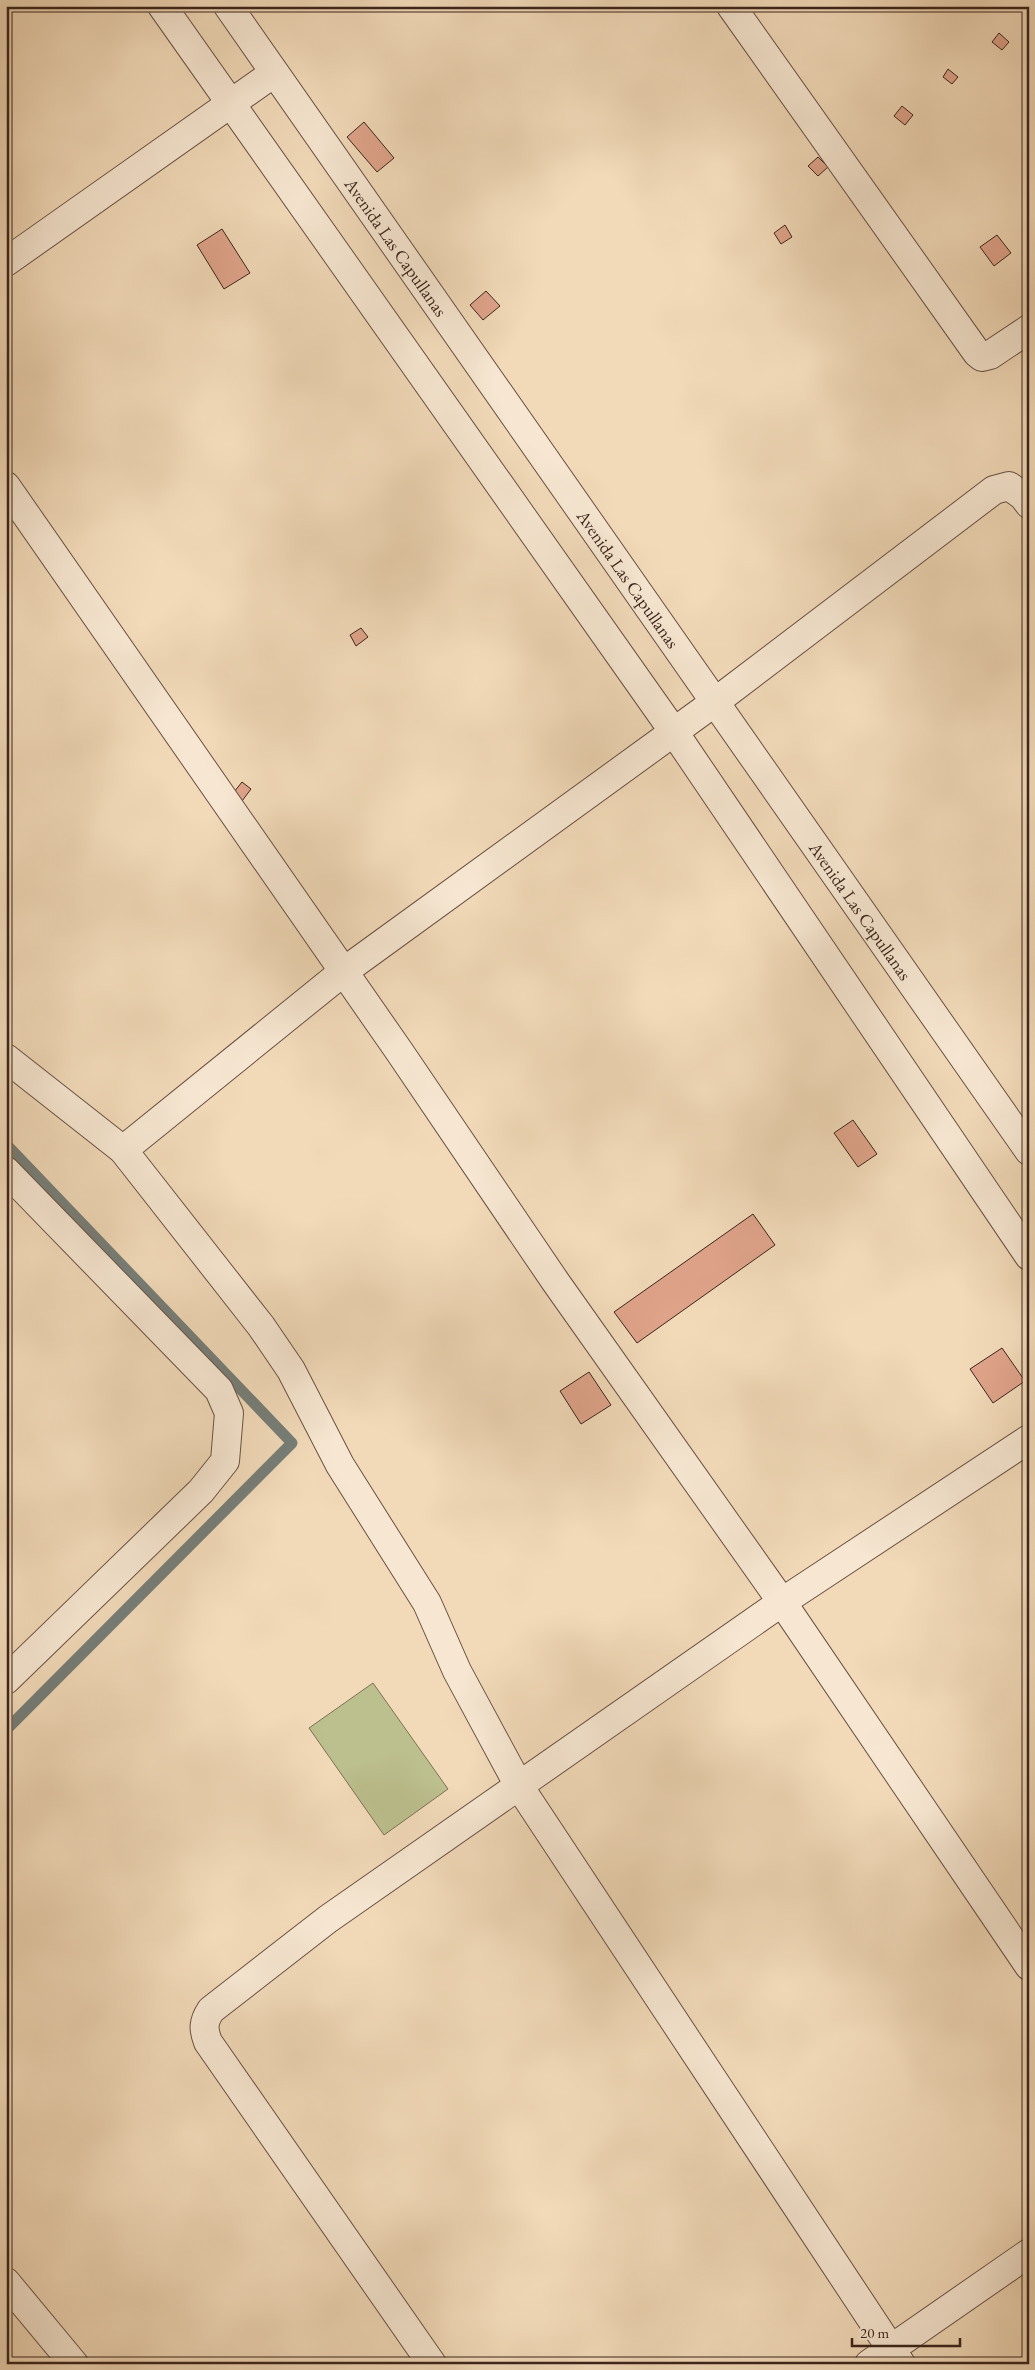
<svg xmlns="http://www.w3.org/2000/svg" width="1035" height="2370" font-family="'EB Garamond',serif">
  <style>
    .grass { fill: #bcbf8e; stroke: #7c7255 }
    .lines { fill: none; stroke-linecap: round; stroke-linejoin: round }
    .stream { stroke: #767e79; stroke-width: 11 }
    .building { fill: #e0a48b; stroke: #3b251c }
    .street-casing { stroke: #695243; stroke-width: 30 }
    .street { stroke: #f7e7d2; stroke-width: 28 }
    .labels { text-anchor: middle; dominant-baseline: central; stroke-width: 4; stroke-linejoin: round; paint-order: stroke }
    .street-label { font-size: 18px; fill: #3b251c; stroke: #f7e7d2 }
  </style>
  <rect width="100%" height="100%" fill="#f2dab9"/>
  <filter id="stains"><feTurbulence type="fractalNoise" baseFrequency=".004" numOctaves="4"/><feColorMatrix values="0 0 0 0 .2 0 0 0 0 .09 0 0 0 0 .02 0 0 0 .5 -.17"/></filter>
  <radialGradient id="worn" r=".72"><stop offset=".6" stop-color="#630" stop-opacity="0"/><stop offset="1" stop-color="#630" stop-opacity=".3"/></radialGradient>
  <polygon class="grass" points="373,1683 448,1789 384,1835 309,1728"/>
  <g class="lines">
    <polyline class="stream" points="6,1144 292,1443 6,1730"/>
  </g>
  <g class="building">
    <polygon points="999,33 1009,42 1002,50 992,42"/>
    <polygon points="948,69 958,77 952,84 943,77"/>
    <polygon points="902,106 913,115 905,125 894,116"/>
    <polygon points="364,122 394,158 377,172 347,137"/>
    <polygon points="818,157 828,167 818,176 808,166"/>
    <polygon points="785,225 792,237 781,244 774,233"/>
    <polygon points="222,229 250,273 224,289 197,245"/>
    <polygon points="997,235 1011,253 994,266 980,247"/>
    <polygon points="486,291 500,306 483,320 470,305"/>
    <polygon points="361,628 368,637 356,646 350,635"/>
    <polygon points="242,782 251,789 239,805 230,797"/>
    <polygon points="853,1120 877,1154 858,1167 834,1133"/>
    <polygon points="753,1214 775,1245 637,1343 614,1312"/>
    <polygon points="1002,1348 1025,1381 993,1403 970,1369"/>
    <polygon points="589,1372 611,1405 581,1424 560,1391"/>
  </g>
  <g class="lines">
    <g class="street-casing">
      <g id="street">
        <polyline points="162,6 674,732 1029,1256"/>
        <path id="s1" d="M228,6L1029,1151"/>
        <polyline points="731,6 977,353 982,357 990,355 1029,329"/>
        <polyline points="6,262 274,73"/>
        <polyline points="6,486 399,1051 555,1281 782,1602 1029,1966"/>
        <polyline points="6,1058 123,1150 261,1326 291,1370 340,1465 427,1603 457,1671 519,1786 901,2364"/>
        <polyline points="123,1150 343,972 715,702 994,490 1009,486 1023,496 1029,504"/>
        <polyline points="6,1171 219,1390 229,1413 225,1461 201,1491 6,1680"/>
        <polyline points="6,2282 74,2364"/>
        <path d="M432,2364L208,2042C203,2029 203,2022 211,2010L328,1919L782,1602L1029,1439"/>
        <polyline points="869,2364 1029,2253"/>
      </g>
    </g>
    <use href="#street" class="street"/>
  </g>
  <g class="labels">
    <g class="street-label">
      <text stroke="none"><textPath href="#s1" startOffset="294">Avenida Las Capullanas</textPath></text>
      <text stroke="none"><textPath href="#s1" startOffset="699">Avenida Las Capullanas</textPath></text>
      <text stroke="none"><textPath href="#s1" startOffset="1104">Avenida Las Capullanas</textPath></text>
    </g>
  </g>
  <rect width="1035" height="2370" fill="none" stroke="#f2dab9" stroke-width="25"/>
  <rect x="8" y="8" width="1020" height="2355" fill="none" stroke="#3b251c" stroke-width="2.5"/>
  <rect x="12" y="12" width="1010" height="2345" fill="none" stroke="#3b251c"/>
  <path d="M852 2338v8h108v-8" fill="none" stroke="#3b251c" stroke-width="2.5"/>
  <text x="860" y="2338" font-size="15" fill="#3b251c" stroke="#f7e7d2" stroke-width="4" paint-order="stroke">20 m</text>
  <rect width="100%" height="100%" filter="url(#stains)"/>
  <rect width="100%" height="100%" fill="url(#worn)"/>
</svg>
